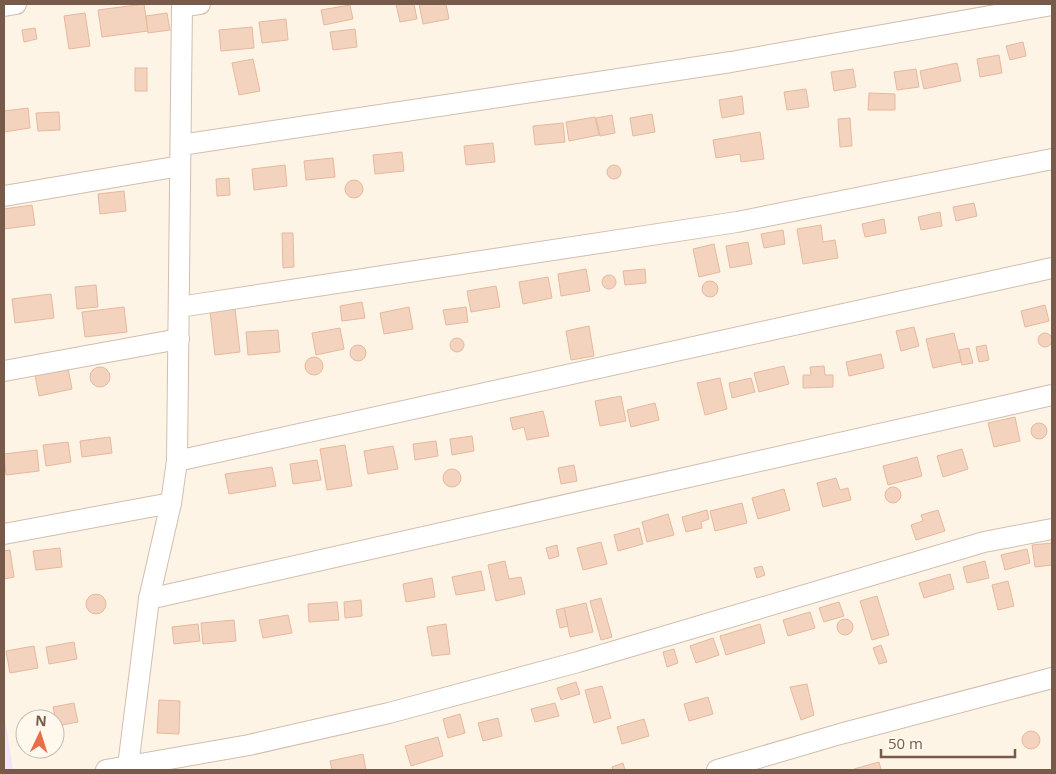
<svg xmlns="http://www.w3.org/2000/svg" width="1056" height="774" font-family="'Open Sans',sans-serif">
  <style>
    .education { fill: #f1e3f9 }
    .building { fill: #f3d3bd; stroke: #e6b99d }
    .lines { fill: none; stroke-linecap: round; stroke-linejoin: round }
    .street-casing { stroke: #d1beae; stroke-width: 22 }
    .street { stroke: #fff; stroke-width: 20 }
  </style>
  <rect width="100%" height="100%" fill="#fdf4e6"/>
  <polygon class="education" points="4,712 13,770 4,770"/>
  <g class="building">
    <polygon points="144,4 148,31 102,37 98,10"/>
    <polygon points="396,4 414,4 417,19 400,22"/>
    <polygon points="419,4 446,4 449,19 423,24"/>
    <polygon points="350,5 353,19 324,25 321,10"/>
    <polygon points="85,13 90,46 69,49 64,16"/>
    <polygon points="167,13 170,30 148,33 146,16"/>
    <polygon points="286,19 288,40 262,43 259,22"/>
    <polygon points="252,27 254,48 221,51 219,30"/>
    <polygon points="35,28 37,39 24,42 22,30"/>
    <polygon points="355,29 357,47 333,50 330,32"/>
    <polygon points="1023,42 1026,56 1010,60 1006,46"/>
    <polygon points="999,55 1002,73 980,77 977,59"/>
    <polygon points="253,59 260,91 239,95 232,63"/>
    <polygon points="957,63 961,81 924,89 920,71"/>
    <rect x="135" y="68" width="12" height="23"/>
    <polygon points="853,69 856,87 834,91 831,72"/>
    <polygon points="916,69 919,87 897,90 894,72"/>
    <polygon points="806,89 809,107 787,110 784,92"/>
    <polygon points="869,93 895,94 895,110 868,110"/>
    <polygon points="742,96 744,114 722,118 719,100"/>
    <polygon points="28,108 30,128 4,132 4,111"/>
    <polygon points="59,112 60,130 38,131 36,113"/>
    <polygon points="652,114 655,132 633,136 630,118"/>
    <polygon points="612,115 615,133 600,136 596,118"/>
    <polygon points="595,117 599,135 569,141 566,122"/>
    <polygon points="850,118 852,146 840,147 838,119"/>
    <polygon points="563,123 565,142 535,145 533,126"/>
    <polygon points="760,132 764,159 741,162 740,154 716,158 713,140"/>
    <polygon points="493,143 495,162 466,165 464,146"/>
    <polygon points="402,152 404,171 375,174 373,155"/>
    <polygon points="333,158 335,177 306,180 304,161"/>
    <circle cx="614" cy="172" r="7"/>
    <polygon points="285,165 287,186 254,190 252,169"/>
    <polygon points="229,178 230,195 217,196 216,179"/>
    <circle cx="354" cy="189" r="9"/>
    <polygon points="124,191 126,211 100,214 98,194"/>
    <polygon points="974,203 977,216 956,221 953,207"/>
    <polygon points="32,205 35,225 4,229 4,209"/>
    <polygon points="940,212 942,226 921,230 918,217"/>
    <polygon points="884,219 886,233 865,237 862,224"/>
    <polygon points="821,225 823,242 835,240 838,258 803,264 797,229"/>
    <polygon points="783,230 785,244 764,248 761,234"/>
    <polygon points="282,233 293,233 294,267 283,268"/>
    <polygon points="748,242 752,264 730,268 726,246"/>
    <polygon points="714,244 720,272 699,277 693,249"/>
    <polygon points="586,269 590,291 561,296 558,274"/>
    <polygon points="645,269 646,283 625,285 623,271"/>
    <circle cx="609" cy="282" r="7"/>
    <polygon points="548,277 552,298 523,304 519,282"/>
    <circle cx="710" cy="289" r="8"/>
    <polygon points="96,285 98,307 77,309 75,287"/>
    <polygon points="496,286 500,307 471,312 467,291"/>
    <polygon points="51,294 54,318 15,323 12,299"/>
    <polygon points="234,300 240,352 215,355 209,303"/>
    <polygon points="362,302 365,318 342,321 340,306"/>
    <polygon points="1045,305 1049,321 1025,327 1021,311"/>
    <polygon points="124,307 127,332 85,337 82,312"/>
    <polygon points="409,307 413,329 384,334 380,313"/>
    <polygon points="466,307 468,322 446,325 443,310"/>
    <polygon points="589,326 594,356 571,360 566,331"/>
    <polygon points="914,327 919,346 901,351 896,331"/>
    <polygon points="340,328 344,349 316,355 312,333"/>
    <polygon points="278,330 280,352 248,355 246,332"/>
    <circle cx="1045" cy="340" r="7"/>
    <polygon points="954,333 961,362 933,368 926,339"/>
    <circle cx="457" cy="345" r="7"/>
    <polygon points="986,345 989,360 979,362 976,347"/>
    <circle cx="358" cy="353" r="8"/>
    <polygon points="969,348 973,363 962,365 959,350"/>
    <polygon points="881,354 884,368 849,376 846,362"/>
    <circle cx="314" cy="366" r="9"/>
    <polygon points="784,366 789,384 759,392 754,373"/>
    <polygon points="824,366 825,375 833,375 833,387 803,388 803,375 811,375 810,367"/>
    <circle cx="100" cy="377" r="10"/>
    <polygon points="68,368 72,389 39,396 35,375"/>
    <polygon points="720,378 727,409 705,415 697,383"/>
    <polygon points="751,378 755,392 732,398 729,383"/>
    <polygon points="621,396 626,421 600,426 595,401"/>
    <polygon points="655,403 659,420 631,427 627,410"/>
    <polygon points="543,411 549,436 527,440 524,427 513,430 510,418"/>
    <polygon points="1015,417 1020,441 994,447 988,423"/>
    <circle cx="1039" cy="431" r="8"/>
    <polygon points="472,436 474,451 452,455 450,439"/>
    <polygon points="110,437 112,453 82,457 80,441"/>
    <polygon points="436,441 438,456 415,460 413,444"/>
    <polygon points="68,442 71,462 46,466 43,445"/>
    <polygon points="345,445 352,486 327,490 320,449"/>
    <polygon points="393,446 398,469 368,474 364,451"/>
    <polygon points="962,449 968,469 943,477 937,456"/>
    <polygon points="37,450 39,471 6,475 4,454"/>
    <polygon points="917,457 922,476 888,485 883,466"/>
    <polygon points="317,460 321,480 293,484 290,464"/>
    <polygon points="574,465 577,481 561,484 558,468"/>
    <polygon points="272,467 276,486 229,494 225,474"/>
    <circle cx="452" cy="478" r="9"/>
    <polygon points="836,478 840,490 848,488 851,500 823,507 817,483"/>
    <circle cx="893" cy="495" r="8"/>
    <polygon points="784,489 790,510 758,519 752,498"/>
    <polygon points="742,503 747,523 715,531 710,511"/>
    <polygon points="707,510 709,519 701,522 702,528 686,532 682,517"/>
    <polygon points="938,510 945,531 916,540 911,525 923,521 921,515"/>
    <polygon points="668,514 674,535 647,542 642,522"/>
    <polygon points="639,528 643,544 618,551 614,535"/>
    <polygon points="601,542 607,564 583,570 577,548"/>
    <polygon points="1052,543 1052,565 1035,567 1032,545"/>
    <polygon points="557,545 559,556 549,559 546,548"/>
    <polygon points="60,548 62,567 36,570 33,551"/>
    <polygon points="1027,549 1030,563 1005,570 1001,555"/>
    <polygon points="10,550 14,577 4,579 4,551"/>
    <polygon points="505,561 509,579 521,577 525,594 496,601 488,565"/>
    <polygon points="985,561 989,578 967,583 963,567"/>
    <polygon points="762,566 765,575 757,578 754,568"/>
    <polygon points="481,571 485,590 456,595 452,577"/>
    <polygon points="950,574 954,589 924,598 919,583"/>
    <polygon points="432,578 435,597 406,602 403,584"/>
    <polygon points="1008,581 1014,606 998,610 992,585"/>
    <circle cx="96" cy="604" r="10"/>
    <polygon points="877,596 889,635 872,640 860,601"/>
    <polygon points="601,598 612,637 601,640 590,601"/>
    <polygon points="361,600 362,616 345,618 344,602"/>
    <polygon points="337,602 339,620 309,622 308,604"/>
    <polygon points="839,602 844,616 824,622 819,608"/>
    <polygon points="586,603 593,632 570,637 564,608"/>
    <polygon points="564,608 568,626 560,628 556,610"/>
    <polygon points="810,612 815,628 788,636 783,620"/>
    <polygon points="288,615 292,633 263,638 259,620"/>
    <circle cx="845" cy="627" r="8"/>
    <polygon points="234,620 236,641 203,644 201,623"/>
    <polygon points="198,624 200,641 174,644 172,627"/>
    <polygon points="446,624 450,654 432,656 427,627"/>
    <polygon points="760,624 765,643 726,655 720,636"/>
    <polygon points="713,638 719,655 696,663 690,646"/>
    <polygon points="74,642 77,659 49,664 46,647"/>
    <polygon points="881,645 887,662 879,664 873,648"/>
    <polygon points="34,646 38,668 10,673 6,651"/>
    <polygon points="674,649 678,663 667,667 663,652"/>
    <polygon points="576,682 580,694 561,700 557,688"/>
    <polygon points="807,684 814,715 801,720 790,687"/>
    <polygon points="602,686 611,718 594,723 585,690"/>
    <polygon points="708,697 713,714 689,721 684,704"/>
    <polygon points="159,700 180,701 179,734 157,733"/>
    <polygon points="74,703 78,722 57,726 53,707"/>
    <polygon points="555,703 559,716 535,722 531,709"/>
    <polygon points="460,714 465,733 448,738 443,719"/>
    <polygon points="498,718 502,736 483,741 478,723"/>
    <polygon points="644,719 649,736 622,744 617,727"/>
    <circle cx="1031" cy="740" r="9"/>
    <polygon points="438,737 443,756 411,766 405,746"/>
    <polygon points="363,754 366,770 332,770 330,761"/>
    <polygon points="879,762 881,770 854,770 854,769"/>
    <polygon points="623,763 625,770 613,770 612,767"/>
  </g>
  <g class="lines">
    <g class="street-casing">
      <g id="street">
        <polyline points="4,6 16,4"/>
        <polyline points="182,7 200,4"/>
        <polyline points="181,145 731,62 1052,5"/>
        <polyline points="4,196 180,166"/>
        <polyline points="179,307 737,222 1052,159"/>
        <polyline points="4,371 179,339"/>
        <polyline points="177,461 1052,268"/>
        <polyline points="4,534 171,503"/>
        <polyline points="149,599 1052,395"/>
        <polyline points="128,766 149,599 171,503 177,461 182,4"/>
        <polyline points="106,770 249,745 389,713 578,662 984,542 1052,529"/>
        <polyline points="717,770 840,734 1052,678"/>
      </g>
    </g>
    <use href="#street" class="street"/>
  </g>
  <rect width="1056" height="774" fill="none" stroke="#775a4a" stroke-width="10"/>
  <g transform="translate(40 734) rotate(4)"><circle r="24" fill="#fff8ed" stroke="#c9b9ac"/>
  <path d="M0-4L9 19L0 12L-9 19Z" fill="#e86e49"/>
  <text y="-8" font-size="14" font-weight="bold" text-anchor="middle" fill="#775a4a">N</text>
  </g>
  <path d="M881 749v8h134v-8" fill="none" stroke="#775a4a" stroke-width="2.5"/>
  <text x="888" y="749" font-size="15" fill="#775a4a" stroke="#fff8ed" stroke-width="4" paint-order="stroke">50 m</text>
</svg>
